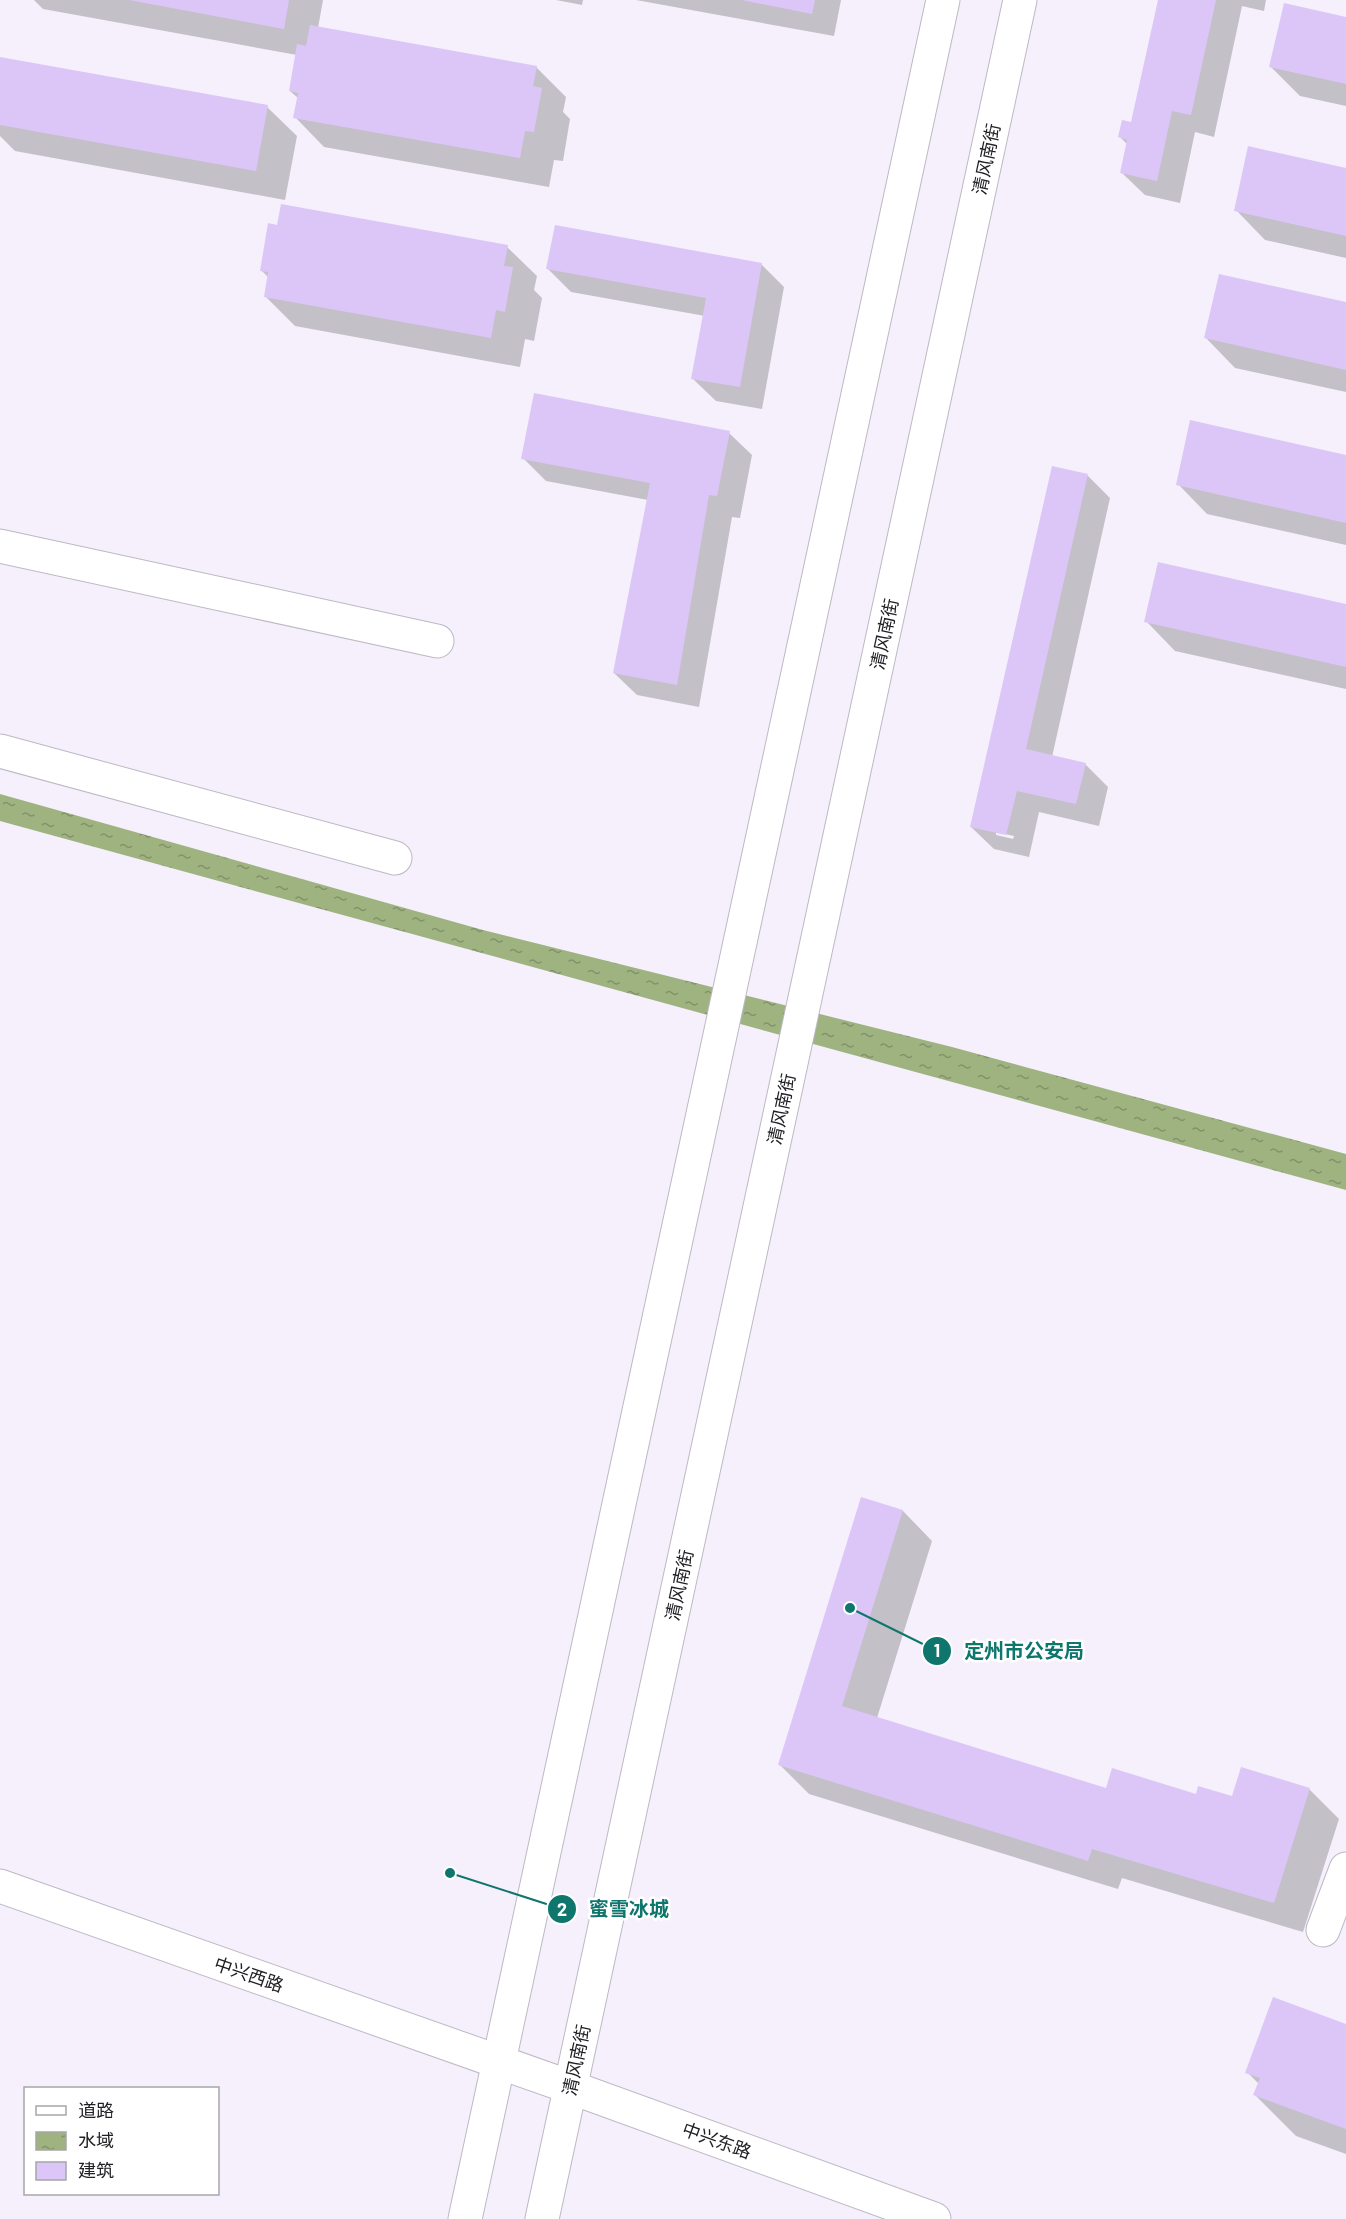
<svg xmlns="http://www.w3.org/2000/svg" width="1346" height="2219" font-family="Barlow,'Noto Sans SC',sans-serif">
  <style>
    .water { fill: url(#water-ripples) }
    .shadow { fill: #0003; fill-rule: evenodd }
    .building { fill: #dcc6f8 }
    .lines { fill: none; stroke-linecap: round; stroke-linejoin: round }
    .minor-casing { stroke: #bdb9c4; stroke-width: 35 }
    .major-casing { stroke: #bdb9c4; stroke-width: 35 }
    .minor { stroke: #fff; stroke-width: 33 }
    .major { stroke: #fff; stroke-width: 33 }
    .labels { text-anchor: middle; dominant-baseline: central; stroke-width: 5; stroke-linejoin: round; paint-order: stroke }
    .street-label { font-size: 18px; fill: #222025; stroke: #fff }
    .leader { fill: none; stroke: #0f766e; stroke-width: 2 }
    .callout-dot { fill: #0f766e; stroke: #fff; stroke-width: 2 }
    .mark-label { font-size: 18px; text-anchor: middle; font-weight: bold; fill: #fff }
    .callout-label { font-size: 20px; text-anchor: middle; font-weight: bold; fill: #0f766e; stroke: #fff; stroke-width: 5; stroke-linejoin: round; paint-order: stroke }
  </style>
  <defs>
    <pattern id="water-ripples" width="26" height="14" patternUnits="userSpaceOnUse" patternTransform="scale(1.5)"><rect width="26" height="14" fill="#9fb381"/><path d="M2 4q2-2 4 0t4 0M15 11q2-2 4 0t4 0" fill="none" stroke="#819169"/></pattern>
  </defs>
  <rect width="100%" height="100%" fill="#f5f0fb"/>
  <polygon class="water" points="0,794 483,930 952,1047 1346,1154 1346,1190 0,821"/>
  <g class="shadow">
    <polygon points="34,0 323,0 318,28 536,67 566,97 563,112 570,119 563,161 554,160 549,187 324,147 295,117 298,98 290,91 297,55 43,9"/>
    <polygon points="556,0 583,0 582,5"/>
    <polygon points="636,0 841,0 834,36"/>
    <polygon points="1159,0 1266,0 1264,11 1242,6 1214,137 1195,132 1180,203 1145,195 1122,173 1128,145 1120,137 1132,124"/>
    <polygon points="1346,18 1346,106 1300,96 1270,66"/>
    <polygon points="0,59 267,107 297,136 285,200 15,151 0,136"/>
    <polygon points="1346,169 1346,258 1265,240 1236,210"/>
    <polygon points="507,247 537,276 534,290 542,298 534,341 525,339 520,367 295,326 266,297 269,278 261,270"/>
    <polygon points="761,264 784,287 762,409 716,401 693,379 705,316 571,292 548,269"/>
    <polygon points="1346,304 1346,392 1235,368 1206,338"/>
    <polygon points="729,433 752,455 740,518 732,517 699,707 637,695 614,673 648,500 546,481 523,458"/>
    <polygon points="1346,456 1346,545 1207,514 1178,484"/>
    <path d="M1053,468L1088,476L1110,498L1052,757L1085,764L1108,787L1099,826L1039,812L1029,857L994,849L971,827ZM996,832L1014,836L1013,839L996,835Z"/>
    <polygon points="1346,605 1346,689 1175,651 1146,621"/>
    <polygon points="862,1499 903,1511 932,1541 877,1718 1107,1789 1233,1798 1309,1789 1339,1819 1303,1932 1122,1878 1118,1889 809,1794 779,1764"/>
    <polygon points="1346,2025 1346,2154 1296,2136 1255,2095 1259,2084 1247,2072"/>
  </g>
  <g class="building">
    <polygon points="129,0 289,0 284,29"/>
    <polygon points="742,0 815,0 812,14"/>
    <polygon points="1158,0 1216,0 1191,115 1172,111 1157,181 1120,173 1127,140 1118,137 1122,120 1131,122"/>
    <polygon points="1284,3 1346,17 1346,84 1269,67"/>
    <polygon points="310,25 537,66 533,86 542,88 534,132 525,131 520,158 293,118 298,93 289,91 297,44 306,46"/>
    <polygon points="0,57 268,105 256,171 0,125"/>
    <polygon points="1248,146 1346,168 1346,236 1234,211"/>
    <polygon points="281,204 508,245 504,266 513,267 505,312 496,310 491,338 264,297 268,272 260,271 268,223 277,225"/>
    <polygon points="555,225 762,263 740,387 691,379 706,298 546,269"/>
    <polygon points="1219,274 1346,302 1346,370 1204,338"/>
    <polygon points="534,393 730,431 717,496 709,495 677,685 613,673 650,483 521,459"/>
    <polygon points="1190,420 1346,455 1346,523 1176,485"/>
    <polygon points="1052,466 1088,474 1026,749 1086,763 1076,804 1017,791 1006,835 970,827"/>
    <polygon points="1158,562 1346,604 1346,667 1144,622"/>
    <polygon points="861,1497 903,1510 842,1706 1106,1788 1112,1768 1196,1794 1198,1786 1232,1796 1241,1767 1310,1788 1274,1903 1092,1849 1088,1861 778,1765"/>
    <polygon points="1273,1997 1346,2024 1346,2129 1253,2095 1260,2078 1245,2073"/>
  </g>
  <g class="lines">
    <g class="minor-casing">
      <g id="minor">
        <polyline points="0,546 437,641"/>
        <polyline points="0,751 395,858"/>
        <polyline points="1323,1930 1346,1869"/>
      </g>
    </g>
    <g class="major-casing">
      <g id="major">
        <polyline points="0,1886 570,2087 934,2219"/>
        <polyline points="465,2219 943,0"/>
        <polyline points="542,2219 1020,0"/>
      </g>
    </g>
    <use href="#minor" class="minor"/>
    <use href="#major" class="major"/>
  </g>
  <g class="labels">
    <g class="street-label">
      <text transform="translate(986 159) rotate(-78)">清风南街</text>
      <text transform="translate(884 634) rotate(-78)">清风南街</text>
      <text transform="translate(781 1109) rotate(-78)">清风南街</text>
      <text transform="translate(679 1585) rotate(-78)">清风南街</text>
      <text transform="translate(249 1974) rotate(19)">中兴西路</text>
      <text transform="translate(576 2060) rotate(-78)">清风南街</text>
      <text transform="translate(717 2140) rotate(20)">中兴东路</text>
    </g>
  </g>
  <path class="leader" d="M850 1608L937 1651M450 1873L562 1909"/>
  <g class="callout-dot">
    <circle cx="850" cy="1608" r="6"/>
    <circle cx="450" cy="1873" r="6"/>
    <circle cx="937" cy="1651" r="15"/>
    <circle cx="562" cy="1909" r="15"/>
  </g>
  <g class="mark-label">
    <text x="937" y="1657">1</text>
    <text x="562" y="1916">2</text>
  </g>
  <g class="callout-label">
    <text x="1024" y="1658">定州市公安局</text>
    <text x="629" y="1916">蜜雪冰城</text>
  </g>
  <rect x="24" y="2087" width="195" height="108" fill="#ffffff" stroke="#a7a6a8" stroke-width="1.5"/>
  <rect x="36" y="2106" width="30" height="9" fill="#ffffff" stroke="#a7a6a8" stroke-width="1.5"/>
  <text x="78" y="2117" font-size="18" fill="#222025">道路</text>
  <rect x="36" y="2132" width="30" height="18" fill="url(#water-ripples)" stroke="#a7a6a8" stroke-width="1.5"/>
  <text x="78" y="2147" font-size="18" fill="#222025">水域</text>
  <rect x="36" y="2162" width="30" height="18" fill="#dcc6f8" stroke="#a7a6a8" stroke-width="1.5"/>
  <text x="78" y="2177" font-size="18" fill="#222025">建筑</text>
</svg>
